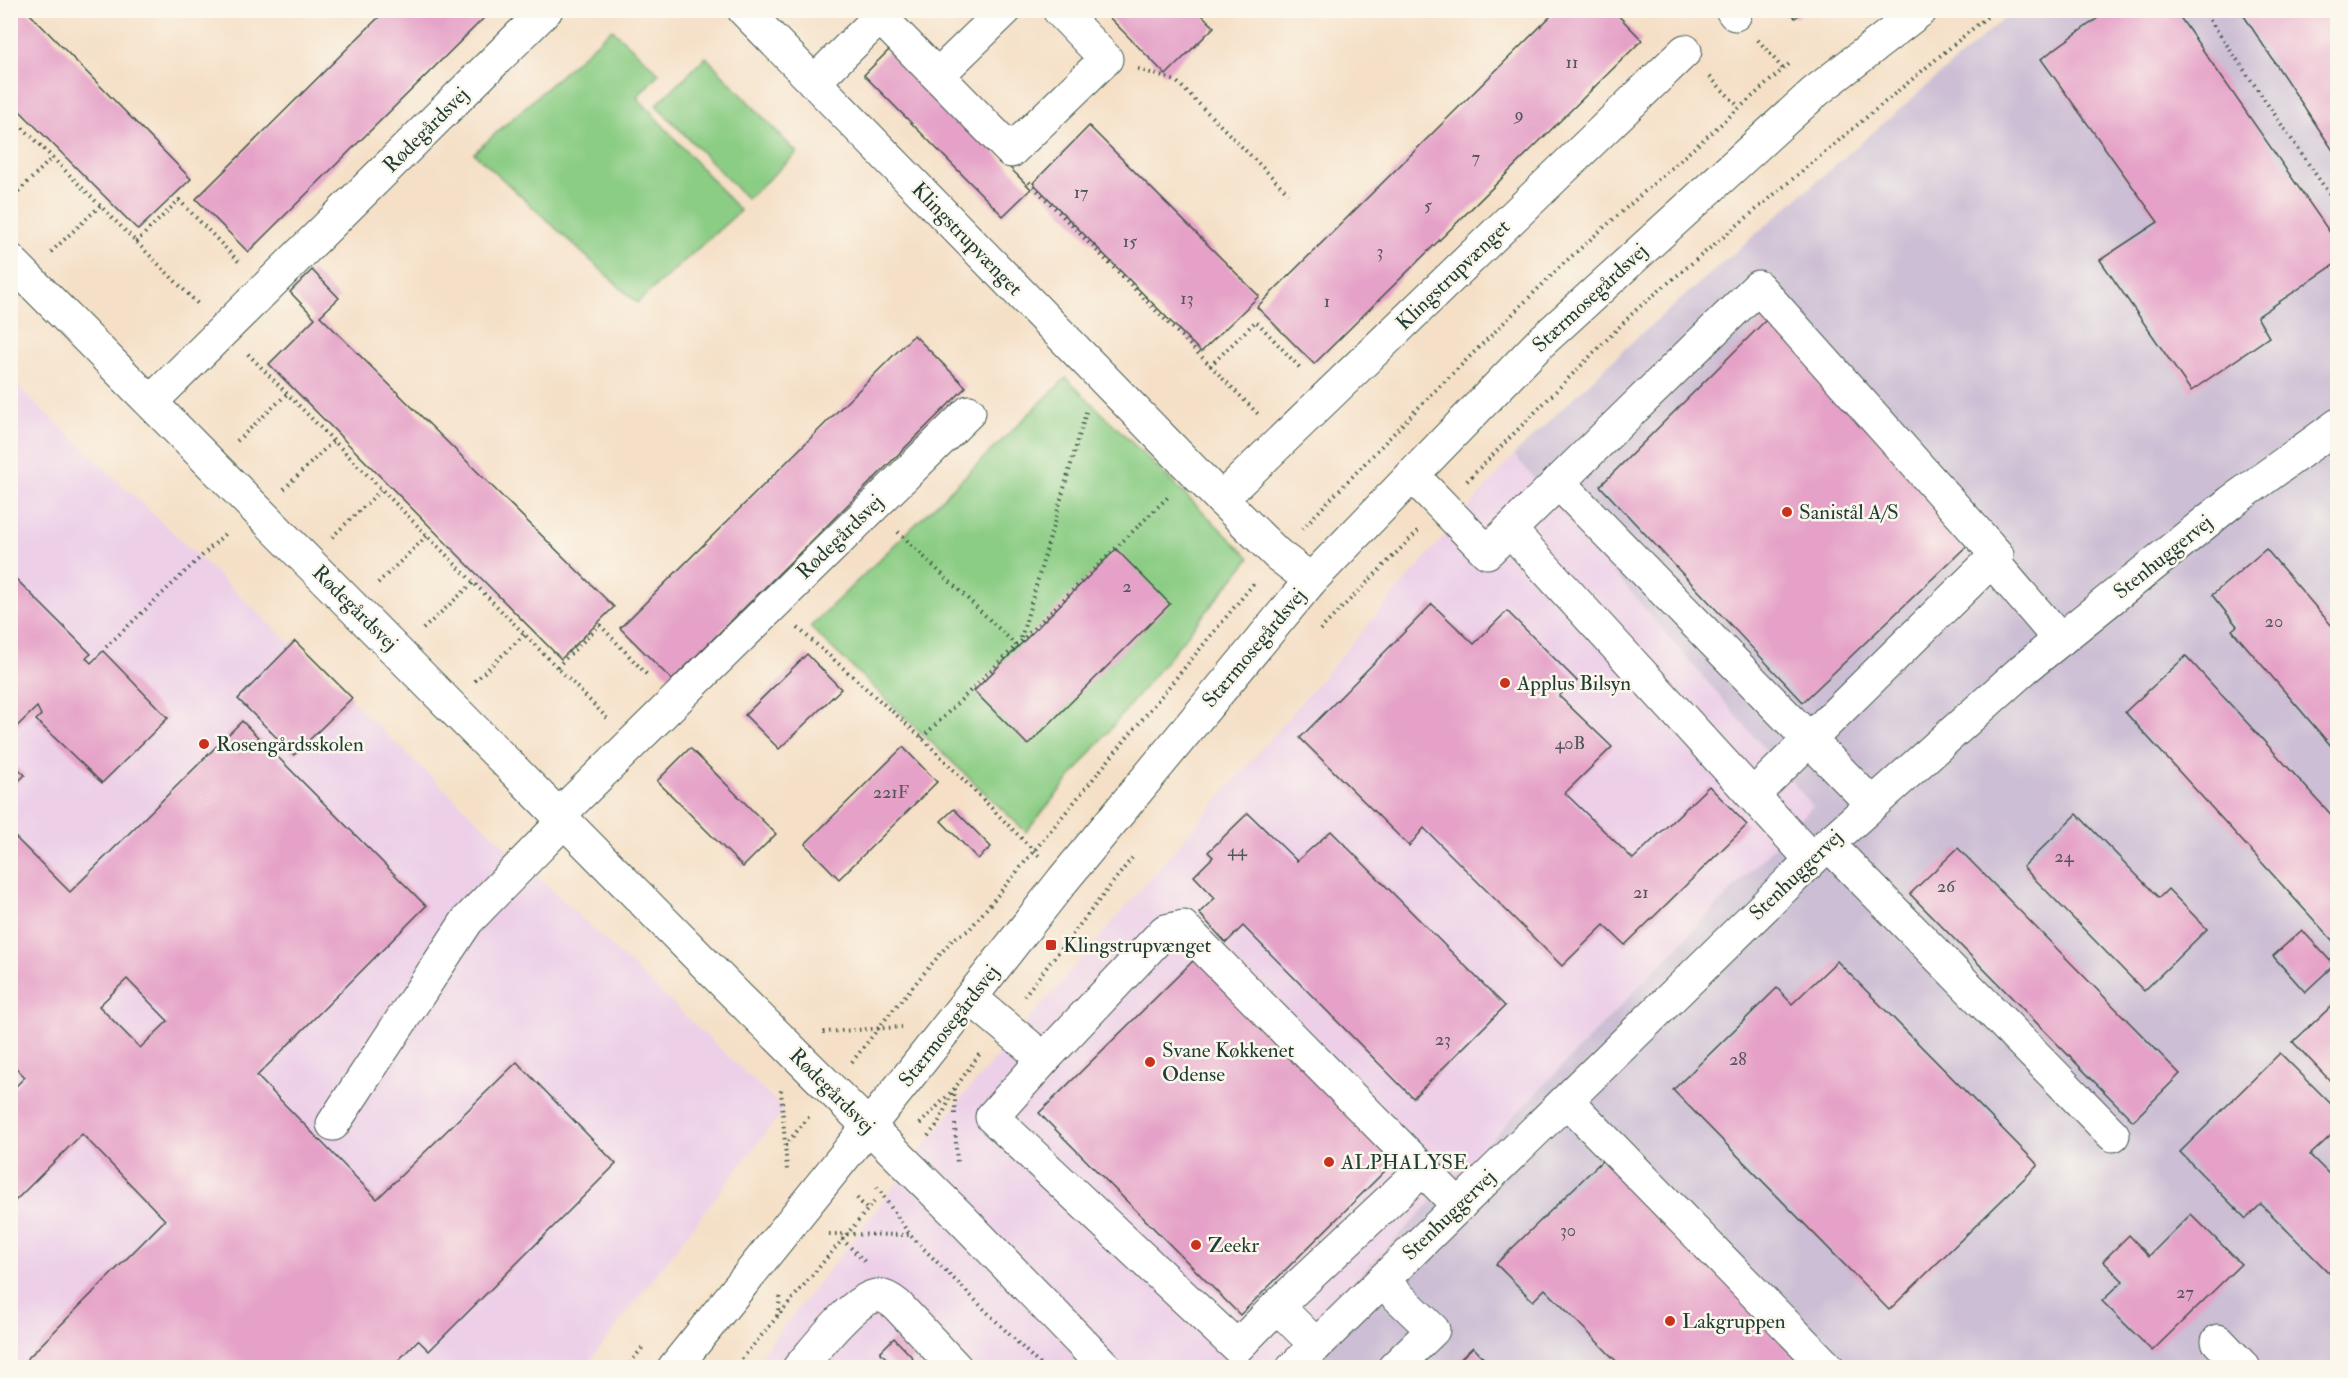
<svg xmlns="http://www.w3.org/2000/svg" width="2348" height="1378" font-family="'IM FELL Double Pica',serif">
  <style>
    .built { fill: #edd0e8 }
    .industrial { fill: #ccbed4 }
    .green { fill: #8ccd85; stroke: #56855c; stroke-width: 1.5 }
    .building { fill: #e5a1c7; fill-rule: evenodd }
    .lines { fill: none; stroke-linecap: round; stroke-linejoin: round }
    .minor-casing { stroke: #3f554a; stroke-width: 35 }
    .path { stroke: #3f554a; stroke-width: 4; stroke-dasharray: 1.5 4.5; stroke-linecap: butt }
    .minor { stroke: #fff; stroke-width: 33 }
    .poi-dot { fill: #c8321e; stroke: #fbf7ec; stroke-width: 2 }
    .labels { text-anchor: middle; dominant-baseline: central; stroke-width: 5; stroke-linejoin: round; paint-order: stroke }
    .number-label { font-size: 18px; fill: #505659 }
    .street-label { font-size: 21px; fill: #1f3d34; stroke: #fbf7ec }
    .poi-label { font-size: 21px; fill: #1f3d34; stroke: #fbf7ec; text-anchor: start }
  </style>
  <rect width="100%" height="100%" fill="#fbf7ec"/>
  <filter id="ink" filterUnits="userSpaceOnUse"><feTurbulence type="fractalNoise" baseFrequency=".0167" numOctaves="2"/><feDisplacementMap in="SourceGraphic" scale="12" xChannelSelector="R" yChannelSelector="G"/><feConvolveMatrix kernelMatrix="1 2 1 2 8 2 1 2 1" color-interpolation-filters="sRGB"/></filter>
  <filter id="wash" filterUnits="userSpaceOnUse"><feTurbulence type="fractalNoise" baseFrequency=".008" numOctaves="4" result="noise"/><feDisplacementMap in="SourceGraphic" scale="24" xChannelSelector="R" yChannelSelector="G"/><feGaussianBlur stdDeviation="1.35" result="paint"/><feColorMatrix in="noise" values="0 0 0 0 0 0 0 0 0 0 0 0 0 0 0 0 0 1.4 0 .05"/><feComposite in="paint" operator="in"/></filter>
  <g filter="url(#wash)">
    <rect width="100%" height="100%" fill="#f5e0c7"/>
    <g class="built">
      <polygon points="10,379 784,1109 585,1367 11,1367"/>
      <polygon points="1514,455 1813,806 1271,1367 750,1368 844,1251 963,1096"/>
    </g>
    <polygon class="industrial" points="2013,11 2337,11 2337,1367 1271,1368 1813,806 1514,455 1636,338"/>
    <g class="green">
      <polygon points="612,29 659,73 637,97 740,211 637,303 474,153"/>
      <polygon points="706,57 797,153 747,199 656,105"/>
      <polygon points="1066,378 1250,558 1026,832 810,627"/>
    </g>
    <g id="blocks">
      <g class="building">
        <polygon points="10,10 26,10 191,179 138,230 10,101"/>
        <polygon points="386,10 492,10 248,252 196,199"/>
        <polygon points="1102,10 1197,10 1214,27 1166,75"/>
        <polygon points="1557,10 1613,10 1642,40 1314,364 1257,307"/>
        <polygon points="1790,10 1806,10 1795,18"/>
        <polygon points="2109,10 2175,10 2338,244 2338,262 2257,317 2269,337 2191,391 2100,260 2158,222 2041,59"/>
        <polygon points="2240,10 2338,10 2338,158"/>
        <polygon points="891,48 1031,189 1003,216 864,75"/>
        <polygon points="1089,126 1259,296 1201,352 1033,183"/>
        <polygon points="312,270 339,298 320,316 614,607 561,659 269,364 315,318 290,292"/>
        <polygon points="1767,319 1975,538 1803,702 1600,486"/>
        <polygon points="914,335 966,387 672,680 620,628"/>
        <polygon points="1116,549 1170,604 1028,745 974,691"/>
        <polygon points="2266,549 2338,633 2338,754 2232,630 2237,626 2212,595"/>
        <polygon points="10,573 91,654 86,658 91,663 103,651 168,718 102,783 36,720 41,715 37,707 10,733"/>
        <polygon points="1432,604 1474,644 1507,611 1577,681 1559,696 1612,747 1565,793 1633,859 1709,786 1747,825 1625,945 1604,925 1562,966 1424,828 1409,846 1300,738"/>
        <polygon points="295,641 352,698 294,755 238,699"/>
        <polygon points="807,654 841,689 779,749 745,715"/>
        <polygon points="2186,656 2338,822 2338,937 2333,941 2125,712"/>
        <path d="M242,721L426,906L257,1076L377,1199L517,1062L616,1164L429,1351L418,1340L391,1368H18L165,1220L82,1134L10,1206V1092L25,1077L10,1062V832L70,892ZM127,979L168,1021L140,1048L99,1006Z"/>
        <polygon points="903,747 937,782 839,879 805,844"/>
        <polygon points="690,748 776,834 743,867 657,781"/>
        <polygon points="10,761 25,775 10,789"/>
        <polygon points="954,809 991,847 978,859 941,821"/>
        <polygon points="1248,813 1297,861 1331,831 1505,1006 1413,1098 1243,926 1226,943 1199,913 1215,898 1194,876 1213,857 1208,852"/>
        <polygon points="2077,814 2159,898 2168,889 2207,929 2144,991 2023,867"/>
        <polygon points="1958,848 2180,1074 2133,1121 1910,894"/>
        <polygon points="2302,930 2334,965 2305,992 2273,956"/>
        <polygon points="1196,958 1396,1160 1240,1315 1039,1113"/>
        <polygon points="1837,961 2038,1165 1889,1310 1673,1090 1777,988 1792,1004"/>
        <polygon points="2338,1000 2338,1089 2293,1042"/>
        <polygon points="2280,1053 2338,1111 2338,1129 2310,1155 2338,1183 2338,1282 2261,1204 2246,1219 2180,1152"/>
        <polygon points="1607,1156 1816,1368 1623,1368 1545,1289 1533,1301 1496,1264"/>
        <polygon points="2191,1214 2241,1264 2152,1351 2102,1301 2123,1281 2103,1261 2129,1235 2149,1256"/>
        <polygon points="894,1338 913,1358 904,1368 896,1368 880,1352"/>
        <polygon points="1473,1347 1493,1368 1451,1368"/>
      </g>
    </g>
  </g>
  <g filter="url(#ink)">
    <use href="#blocks" fill-opacity="0" stroke="#3f554a" stroke-width="1.5"/>
    <g class="lines">
      <g class="minor-casing">
        <g id="minor">
          <polyline points="744,10 1221,499 1278,555 1311,580"/>
          <polyline points="1732,10 1735,14"/>
          <polyline points="880,17 1011,151 1106,59 1059,10"/>
          <polyline points="938,75 1005,10"/>
          <polyline points="814,82 887,10"/>
          <polyline points="10,260 736,995 960,1217 1106,1368"/>
          <polyline points="152,401 546,10"/>
          <polyline points="1412,475 1487,552 1758,287 1997,555 1754,794"/>
          <polyline points="1558,482 1872,804"/>
          <polyline points="1221,499 1685,51"/>
          <polyline points="1510,530 1811,859"/>
          <polyline points="1992,561 2060,640"/>
          <polyline points="559,815 969,412"/>
          <polyline points="1828,844 2113,1135"/>
          <polyline points="971,998 1044,1059"/>
          <polyline points="1567,1101 1828,1368"/>
          <polyline points="333,1124 467,921 564,821"/>
          <polyline points="1382,1281 1433,1330 1394,1368"/>
          <polyline points="1277,1306 1423,1169"/>
          <polyline points="2218,1341 2244,1368"/>
          <polyline points="1316,1345 1277,1306 1237,1347 992,1117 1044,1059 1165,931 1183,927 1459,1206"/>
          <polyline points="674,1368 901,1086 1063,880 1311,580 1540,343 1815,92 1921,10"/>
          <path d="M799,1368C815,1350 854,1298 877,1296C884,1295 891,1300 897,1305L956,1368"/>
          <polyline points="1293,1368 1828,844 2025,668 2231,502 2338,425"/>
        </g>
      </g>
      <g class="path">
        <polyline points="2203,10 2338,207"/>
        <polyline points="1758,40 1783,69"/>
        <polyline points="1138,69 1176,81 1288,193"/>
        <polyline points="1710,77 1739,107"/>
        <polyline points="10,115 198,304"/>
        <polyline points="1029,182 1259,415"/>
        <polyline points="10,200 52,158"/>
        <polyline points="136,242 179,200 241,264"/>
        <polyline points="51,252 100,206"/>
        <polyline points="248,354 607,718"/>
        <polyline points="1210,366 1256,321 1302,370"/>
        <polyline points="237,441 287,394"/>
        <polyline points="1467,481 1637,309 1995,10"/>
        <polyline points="284,489 333,441"/>
        <polyline points="1302,529 1416,410 1565,262 1789,64"/>
        <polyline points="898,532 1016,645"/>
        <polyline points="332,537 381,490"/>
        <polyline points="378,583 427,536"/>
        <polyline points="798,628 922,738 1039,856"/>
        <polyline points="423,629 473,583"/>
        <polyline points="1320,630 1418,531"/>
        <polyline points="1021,638 1086,412"/>
        <polyline points="106,647 227,532"/>
        <polyline points="557,667 600,625 649,677"/>
        <polyline points="475,681 525,634"/>
        <polyline points="922,738 1170,495"/>
        <polyline points="1024,996 1132,858"/>
        <polyline points="823,1032 902,1027"/>
        <polyline points="852,1062 888,1016 952,940 969,930 1255,582"/>
        <polyline points="781,1090 787,1170"/>
        <polyline points="955,1114 955,1088"/>
        <polyline points="920,1124 955,1088 981,1052"/>
        <polyline points="955,1124 957,1165"/>
        <polyline points="928,1136 937,1125 954,1091"/>
        <polyline points="785,1146 810,1115"/>
        <polyline points="877,1187 910,1235 1043,1368"/>
        <polyline points="857,1198 868,1210"/>
        <polyline points="829,1234 910,1235"/>
        <polyline points="842,1239 865,1262"/>
        <polyline points="777,1316 781,1294"/>
        <polyline points="626,1368 643,1347"/>
        <polyline points="734,1368 874,1202"/>
      </g>
      <use href="#minor" class="minor"/>
    </g>
  </g>
  <g class="poi-dot">
    <circle cx="1787" cy="512" r="6"/>
    <circle cx="1505" cy="683" r="6"/>
    <circle cx="204" cy="744" r="6"/>
    <rect x="1045" y="939" width="12" height="12" rx="3"/>
    <circle cx="1150" cy="1062" r="6"/>
    <circle cx="1329" cy="1162" r="6"/>
    <circle cx="1196" cy="1245" r="6"/>
    <circle cx="1670" cy="1321" r="6"/>
  </g>
  <g class="labels">
    <g class="number-label">
      <text x="1572" y="62">11</text>
      <text x="1519" y="114">9</text>
      <text x="1476" y="157">7</text>
      <text x="1081" y="192">17</text>
      <text x="1428" y="205">5</text>
      <text x="1130" y="241">15</text>
      <text x="1380" y="251">3</text>
      <text x="1187" y="298">13</text>
      <text x="1327" y="301">1</text>
      <text x="1127" y="586">2</text>
      <text x="2274" y="621">20</text>
      <text x="1570" y="743">40B</text>
      <text x="891" y="792">221F</text>
      <text x="1237" y="850">44</text>
      <text x="2064" y="856">24</text>
      <text x="1946" y="886">26</text>
      <text x="1641" y="892">21</text>
      <text x="1443" y="1039">23</text>
      <text x="1738" y="1059">28</text>
      <text x="1568" y="1230">30</text>
      <text x="2185" y="1292">27</text>
    </g>
    <g class="street-label">
      <text transform="translate(426 130) rotate(-45)">Rødegårdsvej</text>
      <text transform="translate(967 239) rotate(46)">Klingstrupvænget</text>
      <text transform="translate(1453 275) rotate(-44)">Klingstrupvænget</text>
      <text transform="translate(1590 298) rotate(-43)">Stærmosegårdsvej</text>
      <text transform="translate(840 537) rotate(-44)">Rødegårdsvej</text>
      <text transform="translate(2163 557) rotate(-39)">Stenhuggervej</text>
      <text transform="translate(355 608) rotate(45)">Rødegårdsvej</text>
      <text transform="translate(1254 648) rotate(-50)">Stærmosegårdsvej</text>
      <text transform="translate(1796 875) rotate(-44)">Stenhuggervej</text>
      <text transform="translate(949 1026) rotate(-52)">Stærmosegårdsvej</text>
      <text transform="translate(832 1091) rotate(45)">Rødegårdsvej</text>
      <text transform="translate(1449 1215) rotate(-44)">Stenhuggervej</text>
    </g>
    <g class="poi-label">
      <text x="1799" y="512">Sanistål A/S</text>
      <text x="1517" y="683">Applus Bilsyn</text>
      <text x="216" y="744">Rosengårdsskolen</text>
      <text x="1063" y="945">Klingstrupvænget</text>
      <text x="1162" y="1050">Svane Køkkenet<tspan x="1162" dy="24">Odense</tspan></text>
      <text x="1341" y="1162">ALPHALYSE</text>
      <text x="1208" y="1245">Zeekr</text>
      <text x="1682" y="1321">Lakgruppen</text>
    </g>
  </g>
  <rect width="2348" height="1378" fill="none" stroke="#fbf7ec" stroke-width="36"/>
</svg>
